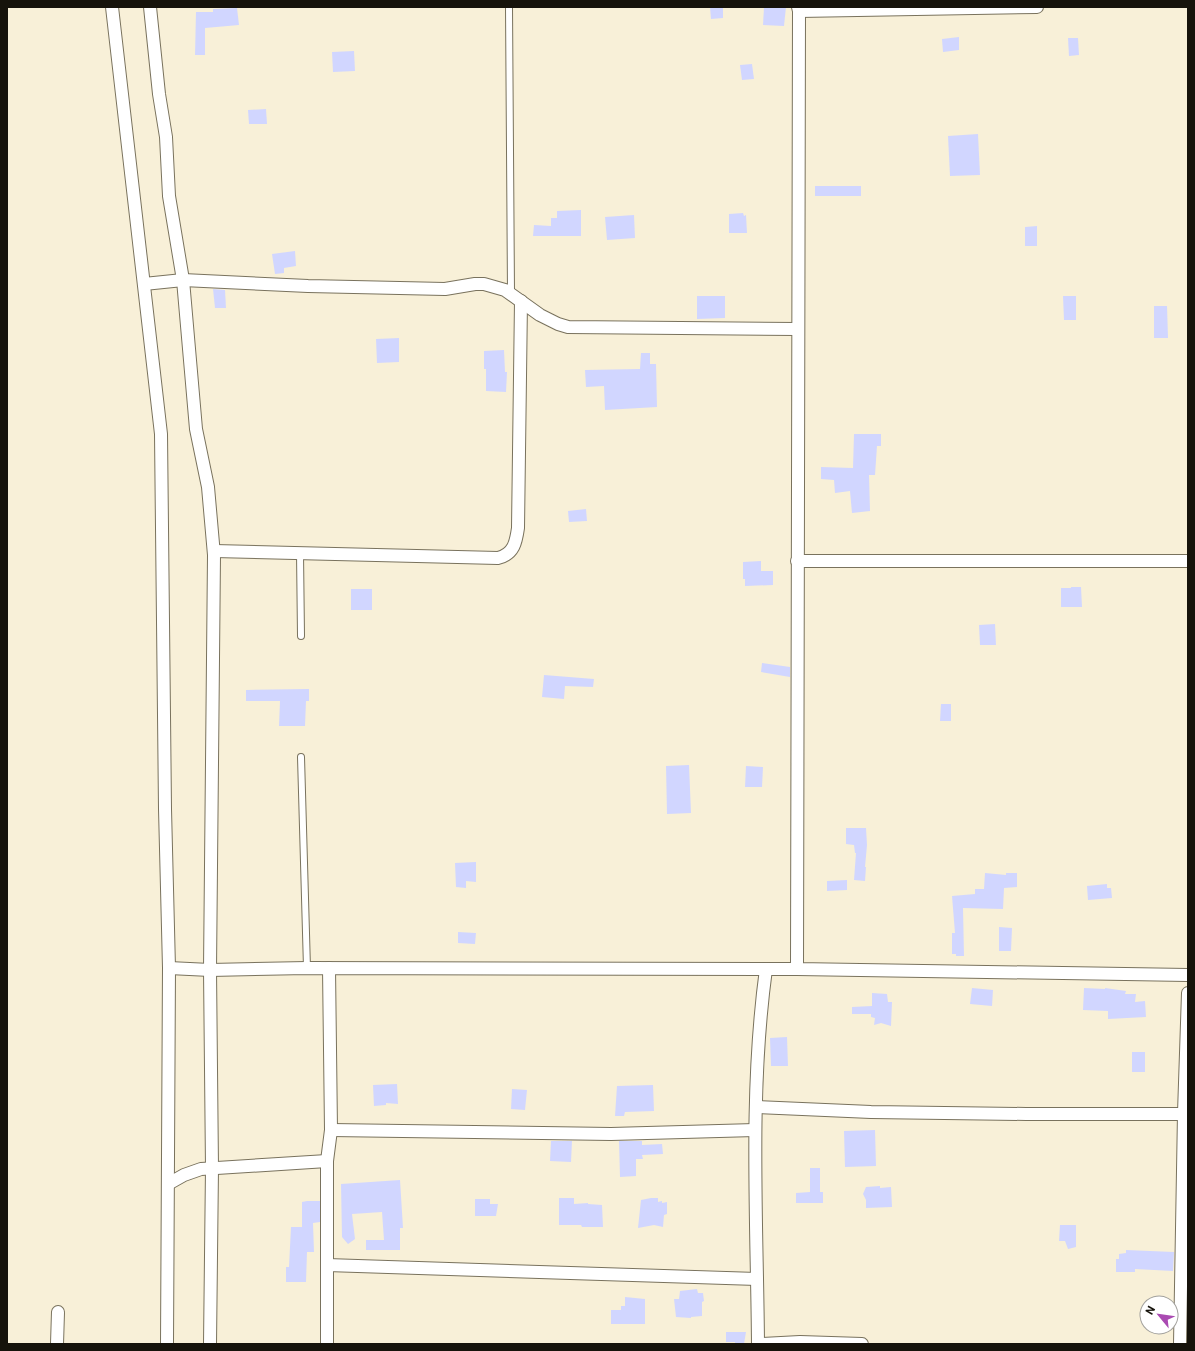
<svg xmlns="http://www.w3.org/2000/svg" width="1195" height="1351" font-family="Roboto,sans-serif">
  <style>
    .building { fill: #d1d6ff }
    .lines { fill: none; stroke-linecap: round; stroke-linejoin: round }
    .lane-casing { stroke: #79725d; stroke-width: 8 }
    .street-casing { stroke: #79725d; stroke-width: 14 }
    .lane { stroke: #fff; stroke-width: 6 }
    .street { stroke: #fff; stroke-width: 12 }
  </style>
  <rect width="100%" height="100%" fill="#f8f0d8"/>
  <g class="building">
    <polygon points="710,7 723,7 723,18 711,19"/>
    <polygon points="764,7 786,7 784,26 763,25"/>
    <polygon points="237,8 239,25 205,28 205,55 195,55 196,12 213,12 213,9"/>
    <polygon points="959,37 959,50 943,52 942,39"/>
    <polygon points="1068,38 1078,38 1079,55 1069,56"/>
    <polygon points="354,51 355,71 333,72 332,52"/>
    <polygon points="752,64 754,79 742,80 740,65"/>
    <polygon points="266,109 267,124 249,124 248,110"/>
    <polygon points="978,134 980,175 950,176 948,136"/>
    <rect x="815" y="186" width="46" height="10"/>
    <polygon points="581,210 581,236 533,236 534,225 551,226 551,218 557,218 557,211"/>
    <polygon points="743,213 744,216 746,215 747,233 729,233 729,214"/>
    <polygon points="634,215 635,238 607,240 605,217"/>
    <polygon points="1037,226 1037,246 1025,246 1025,227"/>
    <polygon points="295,251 296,266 284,268 284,273 275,274 272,254"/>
    <polygon points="213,289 225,290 226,308 215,308"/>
    <polygon points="697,296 725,296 725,318 697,319"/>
    <polygon points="1063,296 1076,296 1076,320 1064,320"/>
    <polygon points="1154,306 1167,306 1168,338 1154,338"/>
    <polygon points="399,338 399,362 377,363 376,339"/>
    <polygon points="504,350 505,372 507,372 506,392 486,391 486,369 484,369 484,351"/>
    <polygon points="641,353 650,353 650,364 656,364 657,407 605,410 604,386 586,387 585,370 640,369"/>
    <polygon points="854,434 881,434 881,446 877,446 875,475 869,475 870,511 852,513 850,491 835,493 834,480 821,479 821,467 853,468"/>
    <polygon points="586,509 587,521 569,522 568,511"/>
    <polygon points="761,561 761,571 773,571 773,585 745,586 745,579 743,579 743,562"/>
    <polygon points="1071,587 1081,587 1082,607 1061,607 1061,588 1071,588"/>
    <rect x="351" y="589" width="21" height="21"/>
    <polygon points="995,624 996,645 980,645 979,625"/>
    <polygon points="762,663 790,667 790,677 761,672"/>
    <polygon points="544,675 594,679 593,687 565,686 564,699 542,697"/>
    <polygon points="309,689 309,701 306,701 305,726 279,726 280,701 246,701 246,690"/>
    <polygon points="941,704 951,704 951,721 940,721"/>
    <polygon points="689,765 691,813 667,814 666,766"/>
    <polygon points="746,766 763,767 762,787 745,787"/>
    <polygon points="846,828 866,828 867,845 865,867 866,867 865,881 854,880 856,853 855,853 854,845 846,844"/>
    <polygon points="476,862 476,882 466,881 466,888 456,887 455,863"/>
    <polygon points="985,873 1006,875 1006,873 1017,873 1017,887 1004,888 1003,909 963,908 964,956 956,956 956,954 952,954 952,933 955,933 952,896 975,894 975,889 984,889"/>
    <polygon points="847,880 847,890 827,891 827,881"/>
    <polygon points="1107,884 1107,888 1111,888 1112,898 1088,900 1087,886"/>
    <polygon points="999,927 1012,928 1011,951 999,951"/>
    <polygon points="458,932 476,933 475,944 458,943"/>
    <polygon points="972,988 993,990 992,1006 970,1004"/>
    <polygon points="1084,988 1105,989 1105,988 1126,991 1125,994 1136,994 1135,1002 1145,1001 1146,1017 1108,1019 1108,1011 1083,1010"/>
    <polygon points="872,993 887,994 888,1002 892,1002 891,1026 881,1023 874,1025 875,1018 871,1017 871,1014 852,1014 852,1007 872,1006"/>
    <polygon points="787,1037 788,1066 771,1066 770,1038"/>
    <rect x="1132" y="1052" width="13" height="20"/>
    <polygon points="397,1084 398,1104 386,1103 386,1105 374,1106 373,1085"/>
    <polygon points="653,1085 654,1111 625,1112 624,1116 615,1116 617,1086"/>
    <polygon points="512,1089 527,1090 525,1110 511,1109"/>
    <polygon points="875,1130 876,1166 845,1167 844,1131"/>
    <polygon points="551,1141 572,1141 571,1162 550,1161"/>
    <polygon points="619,1141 642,1141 642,1145 662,1144 663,1154 642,1155 643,1159 636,1159 636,1176 620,1177"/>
    <polygon points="810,1168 820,1168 820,1192 823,1192 823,1203 796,1203 796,1193 810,1192"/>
    <polygon points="400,1180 403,1228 400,1228 400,1250 366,1250 366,1240 384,1240 382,1212 352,1214 355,1239 348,1244 342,1237 341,1184"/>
    <polygon points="880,1186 880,1188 891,1187 892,1207 866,1208 866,1200 863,1194 866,1187"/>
    <polygon points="559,1198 574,1198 574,1204 588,1203 588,1204 602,1205 603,1227 582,1227 581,1225 559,1225"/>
    <polygon points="651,1198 658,1198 658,1202 662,1201 662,1203 667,1202 667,1214 664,1215 663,1227 654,1225 638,1228 641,1200"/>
    <polygon points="475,1199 490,1199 490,1204 498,1204 496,1216 475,1216"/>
    <polygon points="307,1201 320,1201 320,1222 313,1223 314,1252 307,1252 306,1282 286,1282 286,1267 289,1267 291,1227 302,1227 302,1202"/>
    <polygon points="1060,1225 1076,1225 1076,1247 1068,1249 1065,1241 1059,1241"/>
    <polygon points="1126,1250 1174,1252 1173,1271 1135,1269 1135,1272 1116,1272 1116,1259 1119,1259 1119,1254 1126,1253"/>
    <polygon points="697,1289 698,1293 703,1293 704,1301 702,1302 702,1316 691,1317 691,1318 676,1317 674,1299 679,1299 680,1291"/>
    <polygon points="625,1297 645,1299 645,1324 611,1324 611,1310 621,1310 621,1306 625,1306"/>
    <polygon points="726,1332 746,1332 744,1344 735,1344 735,1342 726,1342"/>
  </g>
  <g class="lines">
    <g class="lane-casing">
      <g id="lane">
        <polyline points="509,7 511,293"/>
        <polyline points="300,553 301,636"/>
        <polyline points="301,757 307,968"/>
      </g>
    </g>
    <g class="street-casing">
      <g id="street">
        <polyline points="112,7 161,434 165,809 169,968 167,1344"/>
        <polyline points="150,7 159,94 166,137 169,196 183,280 196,429 208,487 214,555 210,970 212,1168 210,1344"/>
        <polyline points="798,7 799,11 1037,7"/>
        <polyline points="799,11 797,969 1188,975"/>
        <polyline points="144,284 183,280 308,286 445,289 475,284 484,284 505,290 540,315 558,324 568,327 797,329"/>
        <path d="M214,551L498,558C514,554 516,542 518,528L521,301"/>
        <polyline points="797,561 1188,561"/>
        <polyline points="169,968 210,970 307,968 797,969"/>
        <polyline points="756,1107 871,1112 1026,1114 1188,1114"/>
        <polyline points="331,1130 611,1134 755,1130"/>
        <polyline points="168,1184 184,1175 201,1169 327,1161"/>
        <polyline points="327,1265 757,1279"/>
        <polyline points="57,1344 58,1312"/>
        <polyline points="327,1344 327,1161 331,1130 329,968"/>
        <path d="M758,1344C757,1219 749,1093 766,969"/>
        <polyline points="762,1344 800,1342 862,1344"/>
        <polyline points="1180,1344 1184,1113 1188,993"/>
      </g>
    </g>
    <use href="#lane" class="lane"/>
    <use href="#street" class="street"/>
  </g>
  <rect width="1195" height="1351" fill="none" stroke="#16130b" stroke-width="16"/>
  <g transform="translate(1159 1315) rotate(299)"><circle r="19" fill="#ffffff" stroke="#a2a19d"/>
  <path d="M0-3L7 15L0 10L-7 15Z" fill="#aa4ab2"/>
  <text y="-6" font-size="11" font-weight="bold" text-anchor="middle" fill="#16130b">N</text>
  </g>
</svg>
